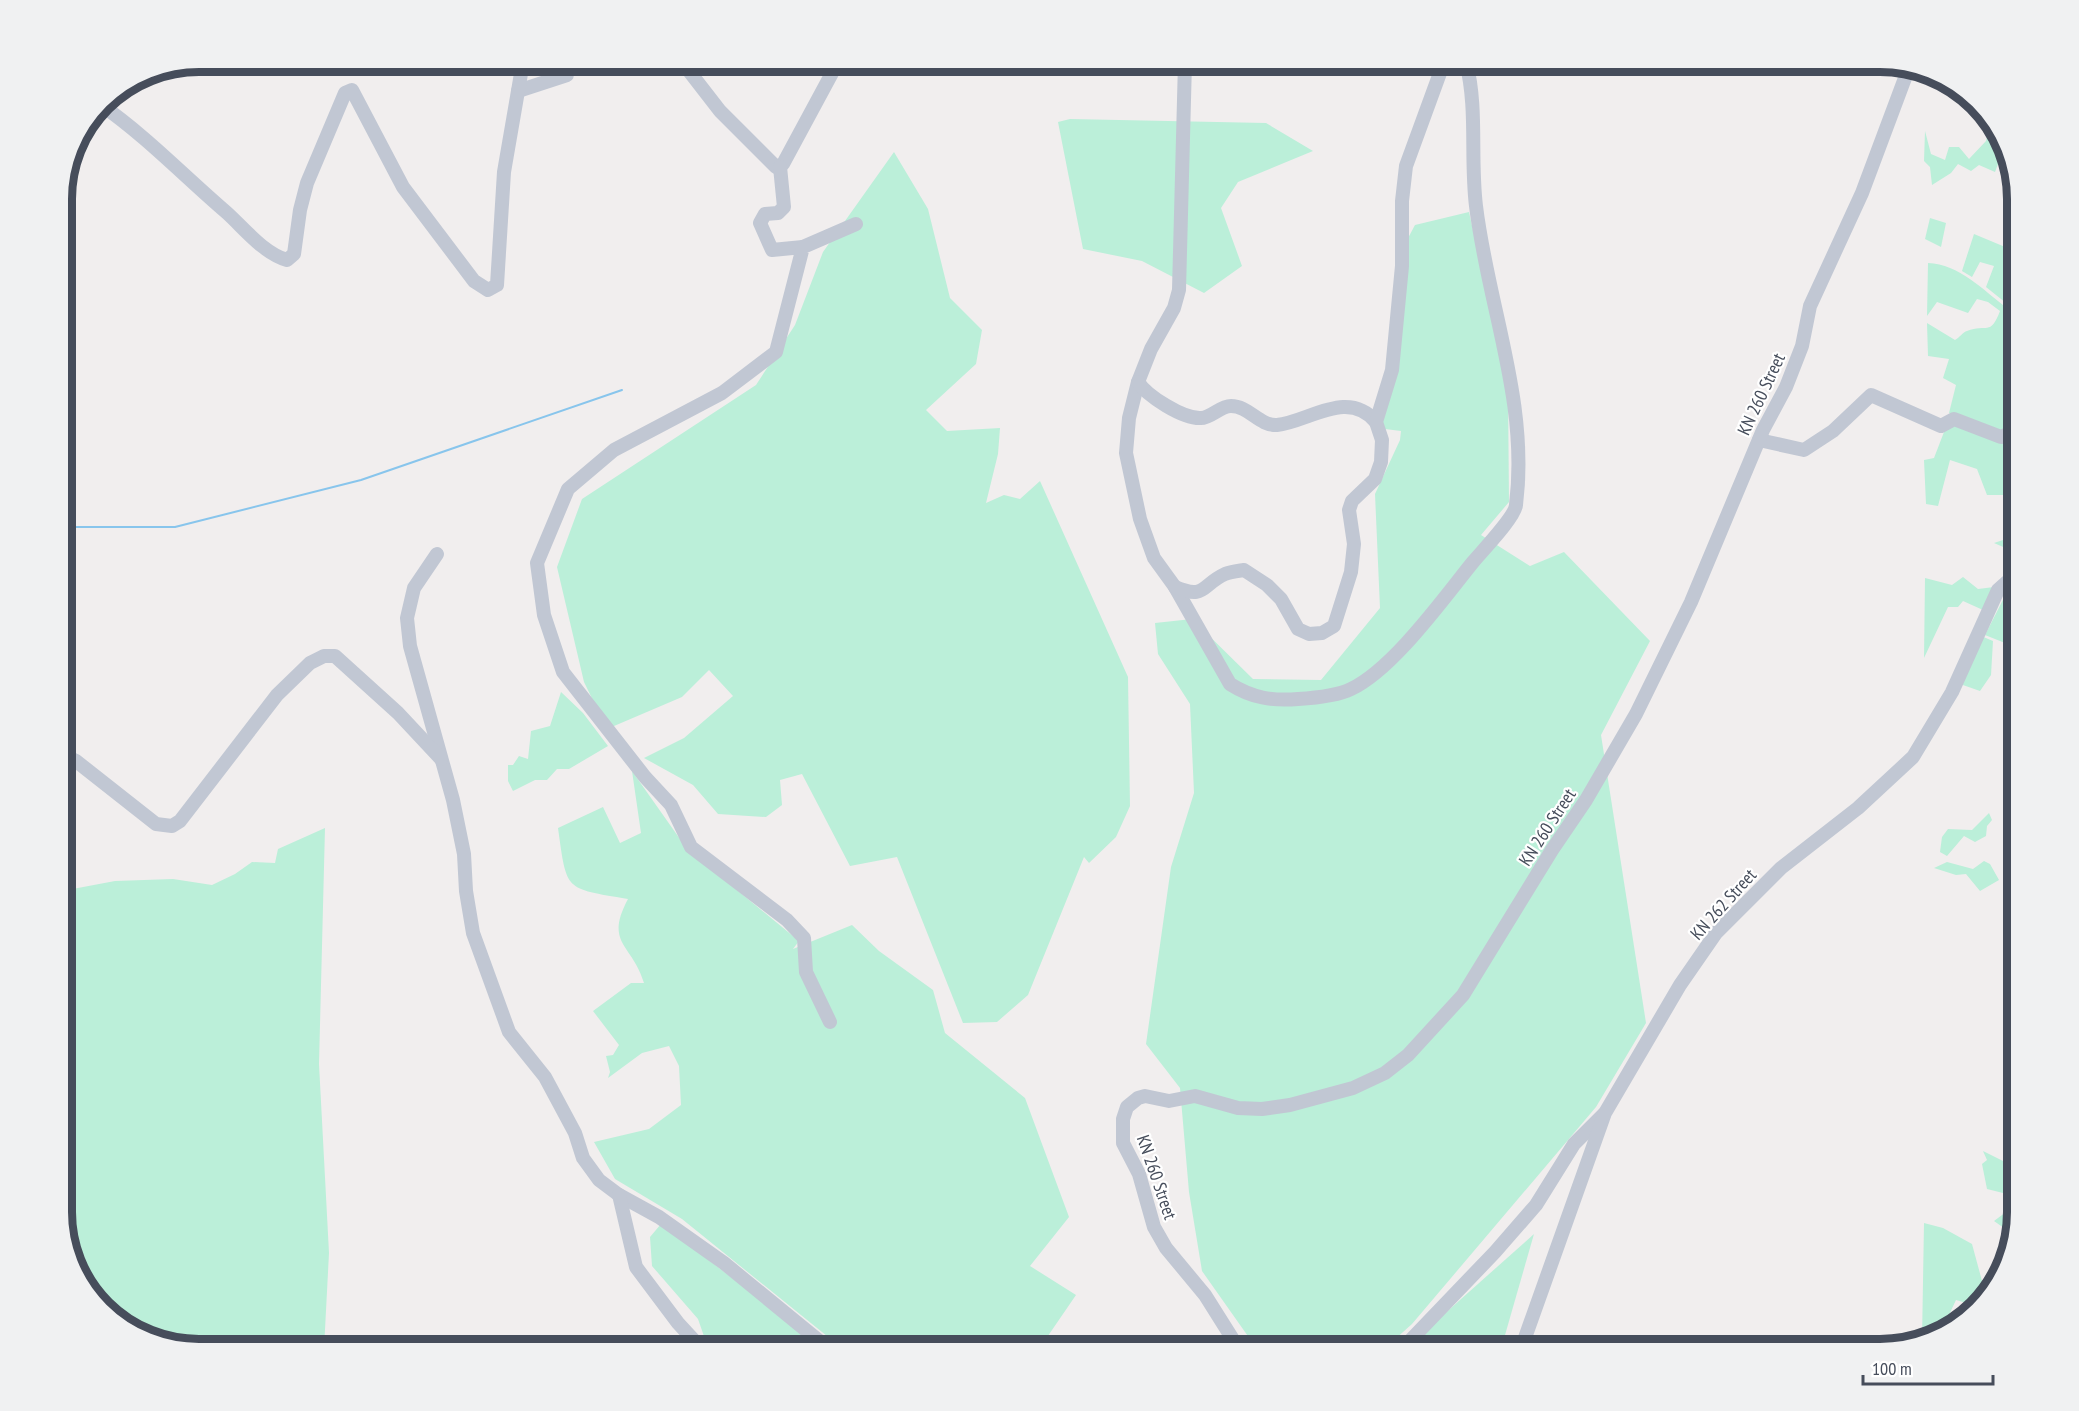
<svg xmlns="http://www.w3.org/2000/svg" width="2079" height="1411" font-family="'PT Sans Narrow',sans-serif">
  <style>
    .green { fill: #bbefd9 }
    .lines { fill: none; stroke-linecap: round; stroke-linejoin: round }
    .stream { stroke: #88c5ec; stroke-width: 2 }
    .minor { stroke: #c1c7d3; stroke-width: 14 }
    .labels { text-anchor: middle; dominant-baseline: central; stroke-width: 4.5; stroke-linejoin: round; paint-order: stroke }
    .street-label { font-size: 18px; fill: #464d5b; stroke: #fff }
    .rim { fill: none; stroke: #464d5b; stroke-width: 8 }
  </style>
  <rect width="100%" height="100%" fill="#f1eeee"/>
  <g class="green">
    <polygon points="1070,119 1266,123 1313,151 1238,182 1221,208 1242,266 1204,293 1142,261 1083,249 1058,122"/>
    <polygon points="1990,122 2003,138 2008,158 2001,156 1995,172 1979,165 1971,171 1958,164 1951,173 1932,185 1930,167 1924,161 1925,131 1931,154 1945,160 1949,147 1959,147 1969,159 1986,141"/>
    <polygon points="894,152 928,209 950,298 982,330 976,364 926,410 947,431 1000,428 998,454 986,503 1004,495 1020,499 1040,481 1128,677 1130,806 1116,837 1089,863 1084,857 1028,995 997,1022 963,1023 897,857 850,866 802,774 780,780 782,805 766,817 718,814 693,785 644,758 684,738 733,696 709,670 682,697 607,729 584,682 557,567 582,499 756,385 795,325 823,252"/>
    <polygon points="1469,212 1508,390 1509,502 1481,535 1530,566 1564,552 1650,641 1601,735 1646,1023 1596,1107 1412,1324 1384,1349 1257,1349 1202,1271 1189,1192 1180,1088 1146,1044 1171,867 1194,793 1190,704 1158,654 1155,623 1192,619 1253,679 1321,680 1380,608 1375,494 1400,440 1401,431 1377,428 1407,240 1415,225"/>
    <polygon points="1930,218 1946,223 1941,247 1925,239"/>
    <polygon points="1974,234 2010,249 2007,261 2017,265 2017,324 2013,324 2009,318 2011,307 1986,287 1994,266 1980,262 1972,277 1962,271"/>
    <path d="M1928,263C1959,264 1983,290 2008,309L2006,318L2011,326L2003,349L2011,360L2017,359V425L2002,432L1949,413L1956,385L1943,378L1949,359L1928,356L1927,323L1955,340C1959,338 1963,332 1967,331C1987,323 1990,337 2000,311L1988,302L1977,299L1968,313L1937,302L1927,316Z"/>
    <polygon points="1953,425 2017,437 2017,508 2004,495 1987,495 1977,469 1950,460 1938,506 1926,504 1924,460 1934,458 1944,432"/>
    <polygon points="2011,530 2017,531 2017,553 1994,543 2006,539"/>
    <polygon points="1963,577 1978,589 1994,587 1983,610 1963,601 1958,607 1948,607 1924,658 1925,578 1952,585"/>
    <polygon points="2017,581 2017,644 2015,647 1985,635 2008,590"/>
    <polygon points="1981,636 1993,641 1991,675 1980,691 1960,684"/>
    <polygon points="561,692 583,713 608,746 569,769 557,769 547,780 535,780 513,791 508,781 508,765 513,765 519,756 528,759 531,731 550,726"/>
    <path d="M632,771L687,849L799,941L793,949L852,925L879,951L933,990L945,1033L1025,1098L1069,1217L1030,1266L1076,1295L1039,1349H843L682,1219L615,1179L594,1142L649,1129L681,1105L679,1066L669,1046L642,1053L608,1078L610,1072L606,1056L613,1055L619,1045L593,1011L631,983H644C632,943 604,944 628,899C564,888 567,892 558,828L603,807L620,843L641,833Z"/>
    <polygon points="1989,813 1992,820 1987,826 1986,836 1975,842 1964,836 1947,856 1940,852 1942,837 1948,829 1972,830"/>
    <polygon points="325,828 319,1064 329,1253 324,1349 199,1349 122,1326 80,1281 62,1221 62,891 115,881 173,879 212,885 235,874 252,862 275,863 278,849"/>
    <polygon points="1984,861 1990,864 1999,880 1980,891 1966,874 1956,875 1934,868 1947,862 1973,869"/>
    <polygon points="1983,1151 2017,1168 2017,1213 2011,1233 1994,1221 2006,1212 2003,1193 1987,1189 1982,1164 1987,1160"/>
    <polygon points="1924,1223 1943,1228 1972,1244 1985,1292 1973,1305 1956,1300 1939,1336 1922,1340"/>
    <polygon points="661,1224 826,1349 716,1349 706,1342 698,1319 652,1266 650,1237"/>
    <polygon points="1534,1234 1501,1349 1405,1349"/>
  </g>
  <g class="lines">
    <polyline class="stream" points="62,527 175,527 361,480 622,390"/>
    <g class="minor">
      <polyline points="682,62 720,111 776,167 783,164 838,62"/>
      <path d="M1185,62L1179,290L1174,308L1151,349L1138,382L1129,418L1126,453L1140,519L1154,558L1175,587L1230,684C1252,698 1272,701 1298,699C1314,698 1337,696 1351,689C1393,669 1443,599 1473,562C1482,551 1515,517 1516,505C1529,402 1488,306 1476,206C1470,157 1478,109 1466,62"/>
      <polyline points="1511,62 1514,67"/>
      <polyline points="518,91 567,75"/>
      <path d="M100,104C146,136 184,176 226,212C244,228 263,253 287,260L294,254L300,210L307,183L345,93L352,90L403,187L474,281L488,290L497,285L504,172L523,62"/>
      <polyline points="780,167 784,207 778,213 765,214 760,223 772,250 803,247"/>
      <path d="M1138,382C1147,396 1183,419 1201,418C1211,418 1220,406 1231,406C1249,406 1259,426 1277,425C1308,422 1348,388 1376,422"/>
      <polyline points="1759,440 1804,450 1833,431 1871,395 1941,426 1954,419 2001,437 2017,430"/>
      <polyline points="437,554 414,588 407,618 410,646 453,800 464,854 466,891 473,933 509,1032 545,1077 575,1133 583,1158 599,1180 619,1195 659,1217 724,1263 829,1349"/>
      <path d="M1175,587C1206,600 1201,585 1225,574C1230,572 1238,571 1244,570L1267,585L1281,599L1298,629L1309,634L1322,633L1334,626L1351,572L1354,544L1349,510L1352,501L1375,479L1381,462L1382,440L1376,422L1392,370L1402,266V201L1406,166L1444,62"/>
      <polyline points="62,754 76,761 156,824 172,826 180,821 277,695 310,663 324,656 335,656 398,713 441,759"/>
      <polyline points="830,1022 806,972 804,938 787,920 691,847 671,805 645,777 563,672 544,615 537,563 568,489 614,450 722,393 776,352 803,247 856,224"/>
      <polyline points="619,1195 636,1267 678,1323 702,1349"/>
      <polyline points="1239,1349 1205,1295 1166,1248 1154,1227 1139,1174 1123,1143 1123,1119 1127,1107 1138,1098 1145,1096 1169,1101 1195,1096 1238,1108 1262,1109 1290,1105 1353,1088 1385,1073 1408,1055 1463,995 1552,850 1586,800 1636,714 1691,602 1763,430 1786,387 1802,346 1810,306 1862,193 1908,70"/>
      <polyline points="1402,1349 1495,1252 1536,1205 1574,1144 1604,1114"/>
      <polyline points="1521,1349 1605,1113 1680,985 1716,933 1781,868 1858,808 1913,757 1952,692 1998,590 2017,573"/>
    </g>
  </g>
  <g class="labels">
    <g class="street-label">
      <text transform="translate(1761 394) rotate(-65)">KN 260 Street</text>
      <text transform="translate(1547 827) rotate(-57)">KN 260 Street</text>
      <text transform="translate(1723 904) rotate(-48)">KN 262 Street</text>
      <text transform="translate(1157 1177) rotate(71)">KN 260 Street</text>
    </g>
  </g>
  <path d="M0 0H2079V1411H0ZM199 72H1880A127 127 0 0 1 2007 199V1212A127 127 0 0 1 1880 1339H199A127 127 0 0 1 72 1212V199A127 127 0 0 1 199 72Z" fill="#f0f1f2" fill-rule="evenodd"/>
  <path class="rim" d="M199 72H1880A127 127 0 0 1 2007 199V1212A127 127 0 0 1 1880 1339H199A127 127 0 0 1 72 1212V199A127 127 0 0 1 199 72Z"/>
  <path d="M1863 1375v9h130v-9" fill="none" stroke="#464d5b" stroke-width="3"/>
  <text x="1872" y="1375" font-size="18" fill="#464d5b" stroke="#ffffff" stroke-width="4.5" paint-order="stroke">100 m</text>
</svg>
